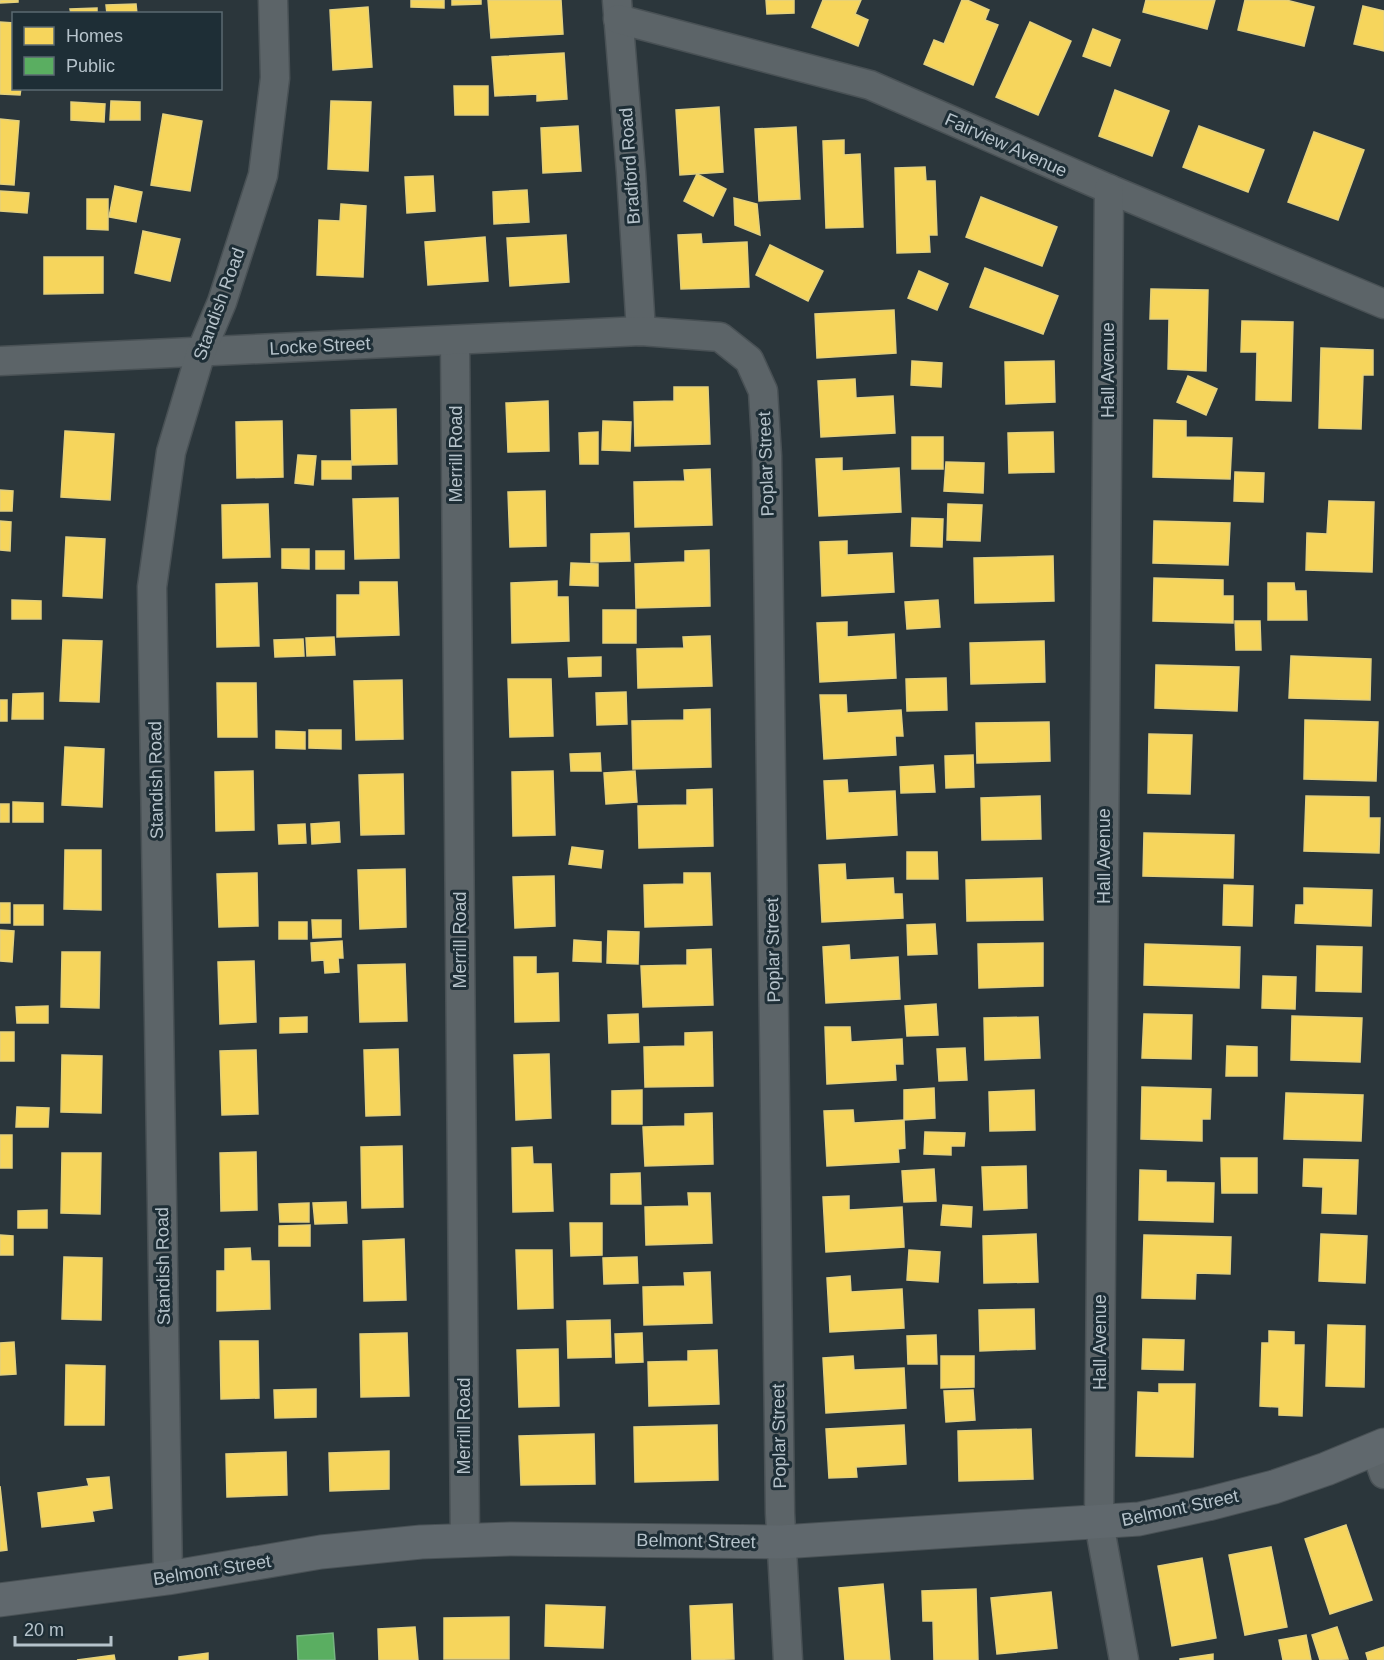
<svg xmlns="http://www.w3.org/2000/svg" width="1384" height="1660" font-family="Helvetica,sans-serif">
  <style>
    .homes { fill: #f6d55c; stroke: #e3d07d; stroke-width: 1.5 }
    .public { fill: #5aae61; stroke: #76b481; stroke-width: 1.5 }
    .lines { fill: none; stroke-linecap: round; stroke-linejoin: round }
    .minor-casing { stroke: #495155; stroke-width: 31 }
    .secondary-casing { stroke: #495155; stroke-width: 35 }
    .minor { stroke: #5c6468; stroke-width: 28 }
    .secondary { stroke: #60686d; stroke-width: 33 }
    .labels { text-anchor: middle; dominant-baseline: central; stroke-width: 6; stroke-linejoin: round; paint-order: stroke }
    .street-label { font-size: 18px; fill: #b6c3cb; stroke: #1e2e36 }
  </style>
  <rect width="100%" height="100%" fill="#2b363b"/>
  <g class="homes">
    <polygon points="0,0 18,0 18,2 0,3"/>
    <polygon points="411,0 444,0 444,8 411,7"/>
    <polygon points="452,0 481,0 481,4 452,5"/>
    <polygon points="488,0 561,0 563,34 491,38"/>
    <polygon points="766,0 794,0 794,13 767,14"/>
    <polygon points="823,0 861,0 855,14 868,20 858,46 812,27"/>
    <polygon points="962,0 967,0 989,10 985,20 998,25 973,85 924,64 934,40 944,44"/>
    <polygon points="1146,0 1215,0 1207,29 1143,12"/>
    <polygon points="1245,0 1286,0 1314,7 1304,46 1238,30"/>
    <polygon points="136,4 137,14 107,14 106,5"/>
    <polygon points="1363,6 1384,11 1384,51 1354,44"/>
    <polygon points="368,7 372,67 333,70 330,10"/>
    <polygon points="97,8 97,14 71,14 70,9"/>
    <polygon points="0,22 14,23 14,88 21,88 20,95 0,94"/>
    <polygon points="1030,22 1071,41 1038,115 996,97"/>
    <polygon points="1093,29 1120,40 1110,66 1083,56"/>
    <polygon points="564,53 567,99 537,101 537,94 495,96 492,57"/>
    <polygon points="454,86 488,86 488,115 455,115"/>
    <polygon points="1115,90 1169,111 1152,156 1099,136"/>
    <polygon points="111,101 140,102 140,120 110,120"/>
    <polygon points="331,101 371,102 368,171 328,169"/>
    <polygon points="71,102 105,104 104,122 71,120"/>
    <polygon points="719,107 723,172 680,175 676,110"/>
    <polygon points="163,114 202,121 190,191 151,185"/>
    <polygon points="0,119 19,121 14,185 0,184"/>
    <polygon points="578,126 581,171 543,173 541,128"/>
    <polygon points="1199,126 1264,150 1248,192 1183,167"/>
    <polygon points="796,127 800,199 759,201 755,129"/>
    <polygon points="1314,132 1364,150 1338,220 1288,202"/>
    <polygon points="844,140 844,155 860,154 863,227 826,228 823,141"/>
    <polygon points="925,167 926,181 935,181 937,235 929,235 930,252 897,253 895,168"/>
    <polygon points="697,174 726,189 713,216 684,201"/>
    <polygon points="433,176 435,211 407,213 405,177"/>
    <polygon points="115,186 142,192 136,222 109,217"/>
    <polygon points="527,190 529,222 494,224 493,192"/>
    <polygon points="0,191 29,193 27,213 0,211"/>
    <polygon points="981,197 1057,227 1042,266 966,237"/>
    <polygon points="734,198 757,204 760,235 735,225"/>
    <polygon points="87,199 108,199 108,230 87,229"/>
    <polygon points="341,204 366,206 363,277 317,275 319,220 340,221"/>
    <polygon points="143,231 180,239 170,281 135,273"/>
    <polygon points="701,234 702,244 747,242 749,287 681,289 678,235"/>
    <polygon points="566,235 569,282 510,286 507,238"/>
    <polygon points="485,237 488,281 428,285 425,242"/>
    <polygon points="770,245 823,271 808,301 756,275"/>
    <polygon points="44,257 103,257 103,293 44,294"/>
    <polygon points="985,268 1058,296 1043,334 970,307"/>
    <polygon points="919,271 948,284 937,310 908,298"/>
    <polygon points="1151,289 1208,290 1206,371 1168,369 1169,319 1150,319"/>
    <polygon points="894,310 896,353 817,358 815,314"/>
    <polygon points="1242,321 1293,322 1291,401 1256,400 1257,352 1241,352"/>
    <polygon points="1321,348 1373,350 1373,375 1363,375 1361,429 1319,428"/>
    <polygon points="912,361 942,363 941,387 911,385"/>
    <polygon points="1054,361 1055,402 1006,404 1005,362"/>
    <polygon points="1188,376 1217,389 1206,415 1177,402"/>
    <polygon points="855,379 856,398 893,396 895,433 821,437 818,381"/>
    <polygon points="674,387 708,387 710,444 635,446 634,402 674,401"/>
    <polygon points="548,401 549,451 508,452 506,403"/>
    <polygon points="396,409 397,464 352,465 351,410"/>
    <polygon points="1154,420 1186,421 1186,437 1232,438 1230,479 1153,477"/>
    <polygon points="282,421 283,477 237,478 236,422"/>
    <polygon points="603,421 631,422 630,451 602,450"/>
    <polygon points="65,431 114,434 110,500 61,497"/>
    <polygon points="598,432 598,464 580,464 579,433"/>
    <polygon points="1053,432 1054,472 1009,473 1008,433"/>
    <rect x="912" y="437" width="31" height="32"/>
    <polygon points="298,455 316,456 313,485 295,483"/>
    <polygon points="842,458 842,471 899,468 901,512 819,516 816,459"/>
    <rect x="322" y="461" width="29" height="18"/>
    <polygon points="946,462 984,463 983,493 944,491"/>
    <polygon points="710,469 712,525 635,527 634,482 685,481 684,470"/>
    <polygon points="1235,472 1264,473 1263,502 1234,501"/>
    <polygon points="0,490 13,491 12,511 0,511"/>
    <polygon points="545,491 546,546 510,547 508,492"/>
    <polygon points="398,498 399,558 355,559 353,499"/>
    <polygon points="1329,501 1374,502 1372,572 1306,570 1307,533 1327,534"/>
    <polygon points="268,504 270,557 223,558 222,505"/>
    <polygon points="948,504 982,505 980,541 947,540"/>
    <polygon points="912,518 943,519 942,547 911,546"/>
    <polygon points="0,521 11,522 10,551 0,550"/>
    <polygon points="1154,521 1230,523 1228,565 1153,563"/>
    <polygon points="629,533 630,561 591,562 591,534"/>
    <polygon points="66,537 105,539 102,598 63,596"/>
    <polygon points="847,541 847,555 892,553 894,592 822,596 820,542"/>
    <polygon points="282,549 309,549 309,569 282,568"/>
    <polygon points="709,550 710,606 636,608 635,564 685,562 685,551"/>
    <rect x="316" y="551" width="28" height="18"/>
    <polygon points="1053,556 1054,601 975,603 974,558"/>
    <polygon points="571,563 598,564 598,586 570,585"/>
    <polygon points="1154,578 1223,580 1223,596 1233,596 1233,623 1153,621"/>
    <polygon points="557,581 557,597 568,597 569,641 512,643 511,583"/>
    <polygon points="360,582 397,582 399,635 337,637 337,595 360,595"/>
    <polygon points="257,583 259,646 217,647 216,584"/>
    <polygon points="1268,583 1294,583 1295,591 1306,591 1307,620 1268,620"/>
    <polygon points="12,600 41,601 41,619 12,619"/>
    <polygon points="938,600 940,627 907,629 905,602"/>
    <rect x="603" y="610" width="33" height="33"/>
    <polygon points="1235,621 1260,621 1261,650 1236,650"/>
    <polygon points="847,622 847,637 894,634 896,678 820,682 817,623"/>
    <polygon points="710,636 712,686 638,688 637,649 684,648 683,637"/>
    <polygon points="334,637 335,655 307,656 306,638"/>
    <polygon points="303,639 304,656 275,657 274,640"/>
    <polygon points="63,640 102,641 99,702 60,701"/>
    <polygon points="1044,641 1045,682 971,684 970,643"/>
    <polygon points="1291,656 1371,659 1370,700 1289,698"/>
    <polygon points="601,657 601,676 569,677 568,658"/>
    <polygon points="1156,665 1239,667 1237,711 1155,708"/>
    <polygon points="946,678 947,710 907,711 906,679"/>
    <polygon points="508,679 551,679 553,736 510,737"/>
    <polygon points="402,680 403,739 356,740 354,681"/>
    <polygon points="217,683 256,683 257,737 218,737"/>
    <polygon points="626,692 627,724 597,725 596,693"/>
    <polygon points="43,693 43,719 12,719 13,694"/>
    <polygon points="820,695 846,695 847,713 901,710 903,736 895,736 896,755 824,759"/>
    <rect x="0" y="700" width="7" height="21"/>
    <polygon points="710,709 711,767 633,769 632,721 684,720 684,710"/>
    <polygon points="1305,720 1378,722 1376,781 1304,779"/>
    <polygon points="1049,722 1050,761 977,763 976,723"/>
    <polygon points="309,730 341,730 341,749 309,748"/>
    <polygon points="276,731 305,732 305,749 276,748"/>
    <polygon points="1149,734 1192,735 1190,794 1148,793"/>
    <polygon points="65,747 104,749 102,807 62,805"/>
    <polygon points="600,753 601,771 571,771 570,754"/>
    <polygon points="973,755 974,787 946,788 945,756"/>
    <polygon points="933,765 935,792 901,793 900,767"/>
    <polygon points="253,771 254,830 216,831 215,772"/>
    <polygon points="553,771 555,835 513,836 512,772"/>
    <polygon points="635,771 637,802 606,804 604,773"/>
    <polygon points="403,774 404,834 361,835 359,775"/>
    <polygon points="847,780 848,793 895,791 897,835 827,839 824,781"/>
    <polygon points="712,789 713,846 639,848 638,806 687,805 687,790"/>
    <polygon points="1040,796 1041,839 982,840 981,798"/>
    <polygon points="1306,796 1369,797 1369,818 1380,818 1379,853 1304,851"/>
    <polygon points="13,802 43,803 43,822 13,822"/>
    <rect x="0" y="804" width="9" height="18"/>
    <polygon points="339,822 340,842 312,844 311,824"/>
    <polygon points="305,824 306,843 279,844 278,825"/>
    <polygon points="1144,833 1234,835 1233,878 1143,876"/>
    <polygon points="572,847 603,851 601,868 569,864"/>
    <polygon points="65,850 101,850 101,910 64,909"/>
    <polygon points="907,852 937,852 938,879 907,879"/>
    <polygon points="845,864 846,880 893,878 894,894 902,894 903,918 822,922 819,865"/>
    <polygon points="405,869 406,927 360,929 358,870"/>
    <polygon points="257,873 258,926 219,927 217,874"/>
    <polygon points="684,873 710,873 712,925 645,927 644,885 684,884"/>
    <polygon points="554,876 555,926 515,928 513,877"/>
    <polygon points="1042,878 1043,920 967,921 966,880"/>
    <polygon points="1224,885 1253,886 1252,926 1223,925"/>
    <polygon points="1304,888 1372,890 1371,926 1295,923 1296,905 1304,905"/>
    <rect x="0" y="903" width="10" height="20"/>
    <rect x="14" y="905" width="29" height="20"/>
    <polygon points="312,920 341,920 341,937 313,938"/>
    <rect x="279" y="922" width="28" height="17"/>
    <polygon points="935,924 937,954 908,955 907,925"/>
    <polygon points="0,930 14,931 12,962 0,961"/>
    <polygon points="608,931 639,932 638,964 607,963"/>
    <polygon points="574,940 601,942 601,962 573,961"/>
    <polygon points="342,941 343,958 338,958 339,972 325,973 324,960 312,961 311,943"/>
    <polygon points="1043,943 1043,986 979,988 978,944"/>
    <polygon points="1145,944 1240,947 1239,988 1144,985"/>
    <polygon points="849,945 850,960 898,957 900,999 826,1003 823,947"/>
    <polygon points="1317,946 1362,947 1361,992 1316,991"/>
    <polygon points="711,949 713,1005 643,1007 641,966 687,965 687,950"/>
    <polygon points="62,952 100,952 99,1008 61,1007"/>
    <polygon points="514,957 536,957 536,974 558,973 559,1021 515,1022"/>
    <polygon points="254,961 256,1022 220,1024 218,962"/>
    <polygon points="405,964 407,1021 360,1022 358,965"/>
    <polygon points="1263,976 1296,977 1295,1009 1262,1008"/>
    <polygon points="936,1004 938,1035 907,1036 905,1006"/>
    <polygon points="48,1006 48,1023 17,1023 16,1007"/>
    <polygon points="638,1014 639,1042 609,1043 608,1015"/>
    <polygon points="1144,1014 1192,1015 1191,1059 1142,1058"/>
    <polygon points="1292,1016 1362,1018 1360,1062 1291,1060"/>
    <polygon points="307,1017 307,1032 280,1033 280,1018"/>
    <polygon points="1038,1017 1040,1058 985,1060 984,1018"/>
    <polygon points="825,1027 850,1027 851,1042 902,1039 903,1064 895,1064 896,1080 827,1084"/>
    <rect x="0" y="1032" width="14" height="29"/>
    <polygon points="712,1032 713,1086 645,1087 644,1047 685,1046 685,1033"/>
    <polygon points="1227,1046 1257,1047 1257,1076 1226,1076"/>
    <polygon points="965,1048 967,1080 939,1081 937,1049"/>
    <polygon points="398,1049 400,1115 366,1116 364,1050"/>
    <polygon points="256,1050 258,1114 222,1115 220,1051"/>
    <polygon points="549,1054 551,1118 516,1120 514,1055"/>
    <polygon points="62,1055 102,1056 101,1113 61,1112"/>
    <polygon points="1142,1087 1211,1089 1210,1119 1202,1119 1202,1141 1141,1139"/>
    <polygon points="934,1088 935,1118 904,1120 904,1090"/>
    <polygon points="642,1090 642,1124 612,1124 612,1091"/>
    <polygon points="1034,1090 1035,1130 990,1131 989,1092"/>
    <polygon points="1286,1093 1363,1095 1361,1141 1284,1139"/>
    <polygon points="17,1107 49,1108 48,1127 16,1127"/>
    <polygon points="853,1110 854,1123 904,1120 905,1148 898,1149 899,1162 827,1166 824,1111"/>
    <polygon points="712,1113 713,1164 645,1166 643,1127 685,1126 685,1114"/>
    <polygon points="925,1132 965,1133 964,1146 951,1146 951,1155 924,1154"/>
    <rect x="0" y="1135" width="12" height="33"/>
    <polygon points="402,1146 403,1207 362,1208 361,1147"/>
    <polygon points="532,1147 533,1164 551,1164 553,1211 513,1212 512,1148"/>
    <polygon points="256,1152 257,1210 221,1211 220,1153"/>
    <polygon points="62,1153 101,1153 100,1214 61,1213"/>
    <polygon points="1221,1158 1257,1158 1257,1193 1222,1193"/>
    <polygon points="1304,1159 1358,1160 1356,1214 1322,1213 1323,1187 1303,1186"/>
    <polygon points="1026,1166 1027,1208 984,1210 982,1167"/>
    <polygon points="934,1169 936,1201 904,1202 902,1171"/>
    <polygon points="1140,1170 1166,1171 1166,1182 1214,1183 1213,1222 1139,1220"/>
    <polygon points="640,1173 641,1204 611,1204 611,1174"/>
    <polygon points="688,1193 710,1193 712,1243 646,1245 645,1207 689,1206"/>
    <polygon points="849,1196 849,1210 902,1207 904,1247 826,1252 823,1197"/>
    <polygon points="346,1202 347,1223 315,1224 313,1203"/>
    <polygon points="309,1203 309,1222 280,1222 279,1204"/>
    <polygon points="943,1205 972,1207 971,1227 941,1225"/>
    <polygon points="47,1210 47,1228 18,1228 18,1211"/>
    <polygon points="570,1223 602,1223 602,1255 571,1256"/>
    <polygon points="310,1225 310,1246 279,1246 279,1226"/>
    <polygon points="1036,1234 1038,1282 984,1283 983,1236"/>
    <polygon points="1321,1234 1367,1236 1365,1283 1319,1281"/>
    <polygon points="0,1235 13,1236 13,1255 0,1255"/>
    <polygon points="1144,1235 1231,1237 1230,1274 1196,1273 1195,1299 1142,1298"/>
    <polygon points="404,1239 406,1300 364,1301 363,1241"/>
    <polygon points="250,1248 251,1261 269,1261 270,1309 217,1311 217,1271 225,1271 225,1249"/>
    <polygon points="516,1250 552,1250 553,1308 518,1309"/>
    <polygon points="909,1250 940,1252 938,1282 907,1280"/>
    <polygon points="64,1257 102,1258 101,1320 62,1319"/>
    <polygon points="637,1257 638,1283 604,1284 603,1258"/>
    <polygon points="710,1272 712,1323 644,1325 643,1287 685,1286 684,1273"/>
    <polygon points="850,1276 851,1292 902,1289 904,1328 830,1332 827,1278"/>
    <polygon points="1034,1309 1035,1349 980,1351 979,1310"/>
    <polygon points="610,1320 611,1357 568,1358 567,1321"/>
    <polygon points="1328,1325 1365,1326 1364,1387 1326,1386"/>
    <polygon points="1269,1331 1294,1332 1294,1345 1304,1345 1302,1416 1279,1415 1279,1407 1260,1406 1262,1343 1269,1343"/>
    <polygon points="407,1333 409,1396 361,1397 360,1334"/>
    <polygon points="642,1333 643,1362 616,1363 615,1334"/>
    <polygon points="936,1335 937,1364 908,1364 907,1336"/>
    <polygon points="1143,1339 1184,1340 1183,1370 1142,1369"/>
    <polygon points="220,1341 258,1341 259,1398 221,1399"/>
    <polygon points="14,1342 16,1374 0,1375 0,1343"/>
    <polygon points="558,1349 559,1406 519,1407 517,1350"/>
    <polygon points="717,1350 719,1404 649,1406 648,1362 688,1361 688,1351"/>
    <polygon points="853,1356 854,1370 904,1368 906,1408 826,1413 823,1358"/>
    <polygon points="941,1356 974,1356 974,1387 941,1388"/>
    <polygon points="66,1365 105,1366 104,1425 65,1425"/>
    <polygon points="1159,1384 1195,1384 1193,1457 1136,1456 1138,1392 1159,1393"/>
    <polygon points="316,1389 316,1417 275,1418 274,1390"/>
    <polygon points="973,1390 975,1420 946,1422 944,1391"/>
    <polygon points="717,1425 718,1480 635,1482 634,1427"/>
    <polygon points="904,1425 906,1464 856,1467 857,1477 829,1478 826,1429"/>
    <polygon points="1031,1429 1033,1479 959,1481 958,1431"/>
    <polygon points="594,1434 595,1484 521,1485 519,1436"/>
    <polygon points="389,1451 389,1489 330,1491 329,1453"/>
    <polygon points="286,1452 287,1495 227,1497 226,1454"/>
    <polygon points="109,1477 112,1508 92,1511 94,1521 42,1527 38,1493 89,1486 87,1479"/>
    <polygon points="0,1486 7,1550 0,1551"/>
    <polygon points="1346,1525 1372,1600 1330,1614 1305,1539"/>
    <polygon points="1271,1547 1287,1627 1245,1635 1229,1555"/>
    <polygon points="1202,1558 1216,1638 1172,1646 1158,1566"/>
    <polygon points="883,1584 890,1660 845,1660 839,1588"/>
    <polygon points="976,1589 978,1660 934,1660 933,1621 923,1621 922,1591"/>
    <polygon points="1051,1592 1057,1648 997,1654 991,1598"/>
    <polygon points="732,1604 734,1659 692,1660 690,1606"/>
    <polygon points="546,1605 605,1607 603,1648 545,1646"/>
    <polygon points="509,1617 509,1659 444,1659 444,1618"/>
    <polygon points="415,1627 418,1660 379,1660 378,1629"/>
    <polygon points="1337,1627 1348,1659 1320,1660 1312,1635"/>
    <polygon points="1306,1635 1311,1660 1283,1660 1279,1640"/>
    <polygon points="1384,1647 1384,1660 1368,1660 1366,1653"/>
    <polygon points="208,1653 208,1660 179,1660 179,1657"/>
    <polygon points="1213,1654 1213,1660 1180,1660 1180,1659"/>
    <polygon points="114,1655 115,1660 77,1660"/>
  </g>
  <polygon class="public" points="333,1633 335,1660 298,1660 297,1636"/>
  <g class="lines">
    <g class="minor-casing">
      <g id="minor">
        <polyline points="617,1 631,172 641,331"/>
        <polyline points="618,19 870,85 1109,189 1384,304"/>
        <polyline points="1109,189 1099,1523 1124,1660"/>
        <polyline points="455,340 465,1540"/>
        <polyline points="0,361 641,331 720,337 749,360 763,391 767,456 780,1513 788,1660"/>
        <polyline points="1375,1449 1384,1474"/>
        <polyline points="168,1578 152,587 171,452 201,352 222,302 263,175 275,78 273,0"/>
      </g>
    </g>
    <g class="secondary-casing">
      <polyline id="secondary" points="0,1600 168,1578 321,1552 421,1542 511,1539 781,1542 1139,1519 1208,1504 1274,1487 1326,1469 1384,1445"/>
    </g>
    <use href="#minor" class="minor"/>
    <use href="#secondary" class="secondary"/>
  </g>
  <g class="labels">
    <g class="street-label">
      <text transform="translate(1006 145) rotate(24)">Fairview Avenue</text>
      <text transform="translate(630 166) rotate(-94)">Bradford Road</text>
      <text transform="translate(219 304) rotate(-70)">Standish Road</text>
      <text transform="translate(320 346) rotate(-3)">Locke Street</text>
      <text transform="translate(1108 370) rotate(-90)">Hall Avenue</text>
      <text transform="translate(456 454) rotate(-90)">Merrill Road</text>
      <text transform="translate(766 464) rotate(-92)">Poplar Street</text>
      <text transform="translate(156 780) rotate(-91)">Standish Road</text>
      <text transform="translate(1104 856) rotate(-90)">Hall Avenue</text>
      <text transform="translate(460 940) rotate(-90)">Merrill Road</text>
      <text transform="translate(773 950) rotate(-91)">Poplar Street</text>
      <text transform="translate(163 1266) rotate(-91)">Standish Road</text>
      <text transform="translate(1100 1342) rotate(-90)">Hall Avenue</text>
      <text transform="translate(464 1426) rotate(-90)">Merrill Road</text>
      <text transform="translate(779 1436) rotate(-91)">Poplar Street</text>
      <text transform="translate(1180 1508) rotate(-12)">Belmont Street</text>
      <text transform="translate(696 1541) rotate(1)">Belmont Street</text>
      <text transform="translate(212 1570) rotate(-9)">Belmont Street</text>
    </g>
  </g>
  <rect x="12" y="12" width="210" height="78" fill="#1e2e36" stroke="#5b6a72" stroke-width="1.5"/>
  <rect x="24" y="27" width="30" height="18" fill="#f6d55c" stroke="#5b6a72" stroke-width="1.5"/>
  <text x="66" y="42" font-size="18" fill="#b6c3cb">Homes</text>
  <rect x="24" y="57" width="30" height="18" fill="#5aae61" stroke="#5b6a72" stroke-width="1.5"/>
  <text x="66" y="72" font-size="18" fill="#b6c3cb">Public</text>
  <path d="M15 1636v9h96v-9" fill="none" stroke="#b6c3cb" stroke-width="3"/>
  <text x="24" y="1636" font-size="18" fill="#b6c3cb" stroke="#1e2e36" stroke-width="4.5" paint-order="stroke">20 m</text>
</svg>
